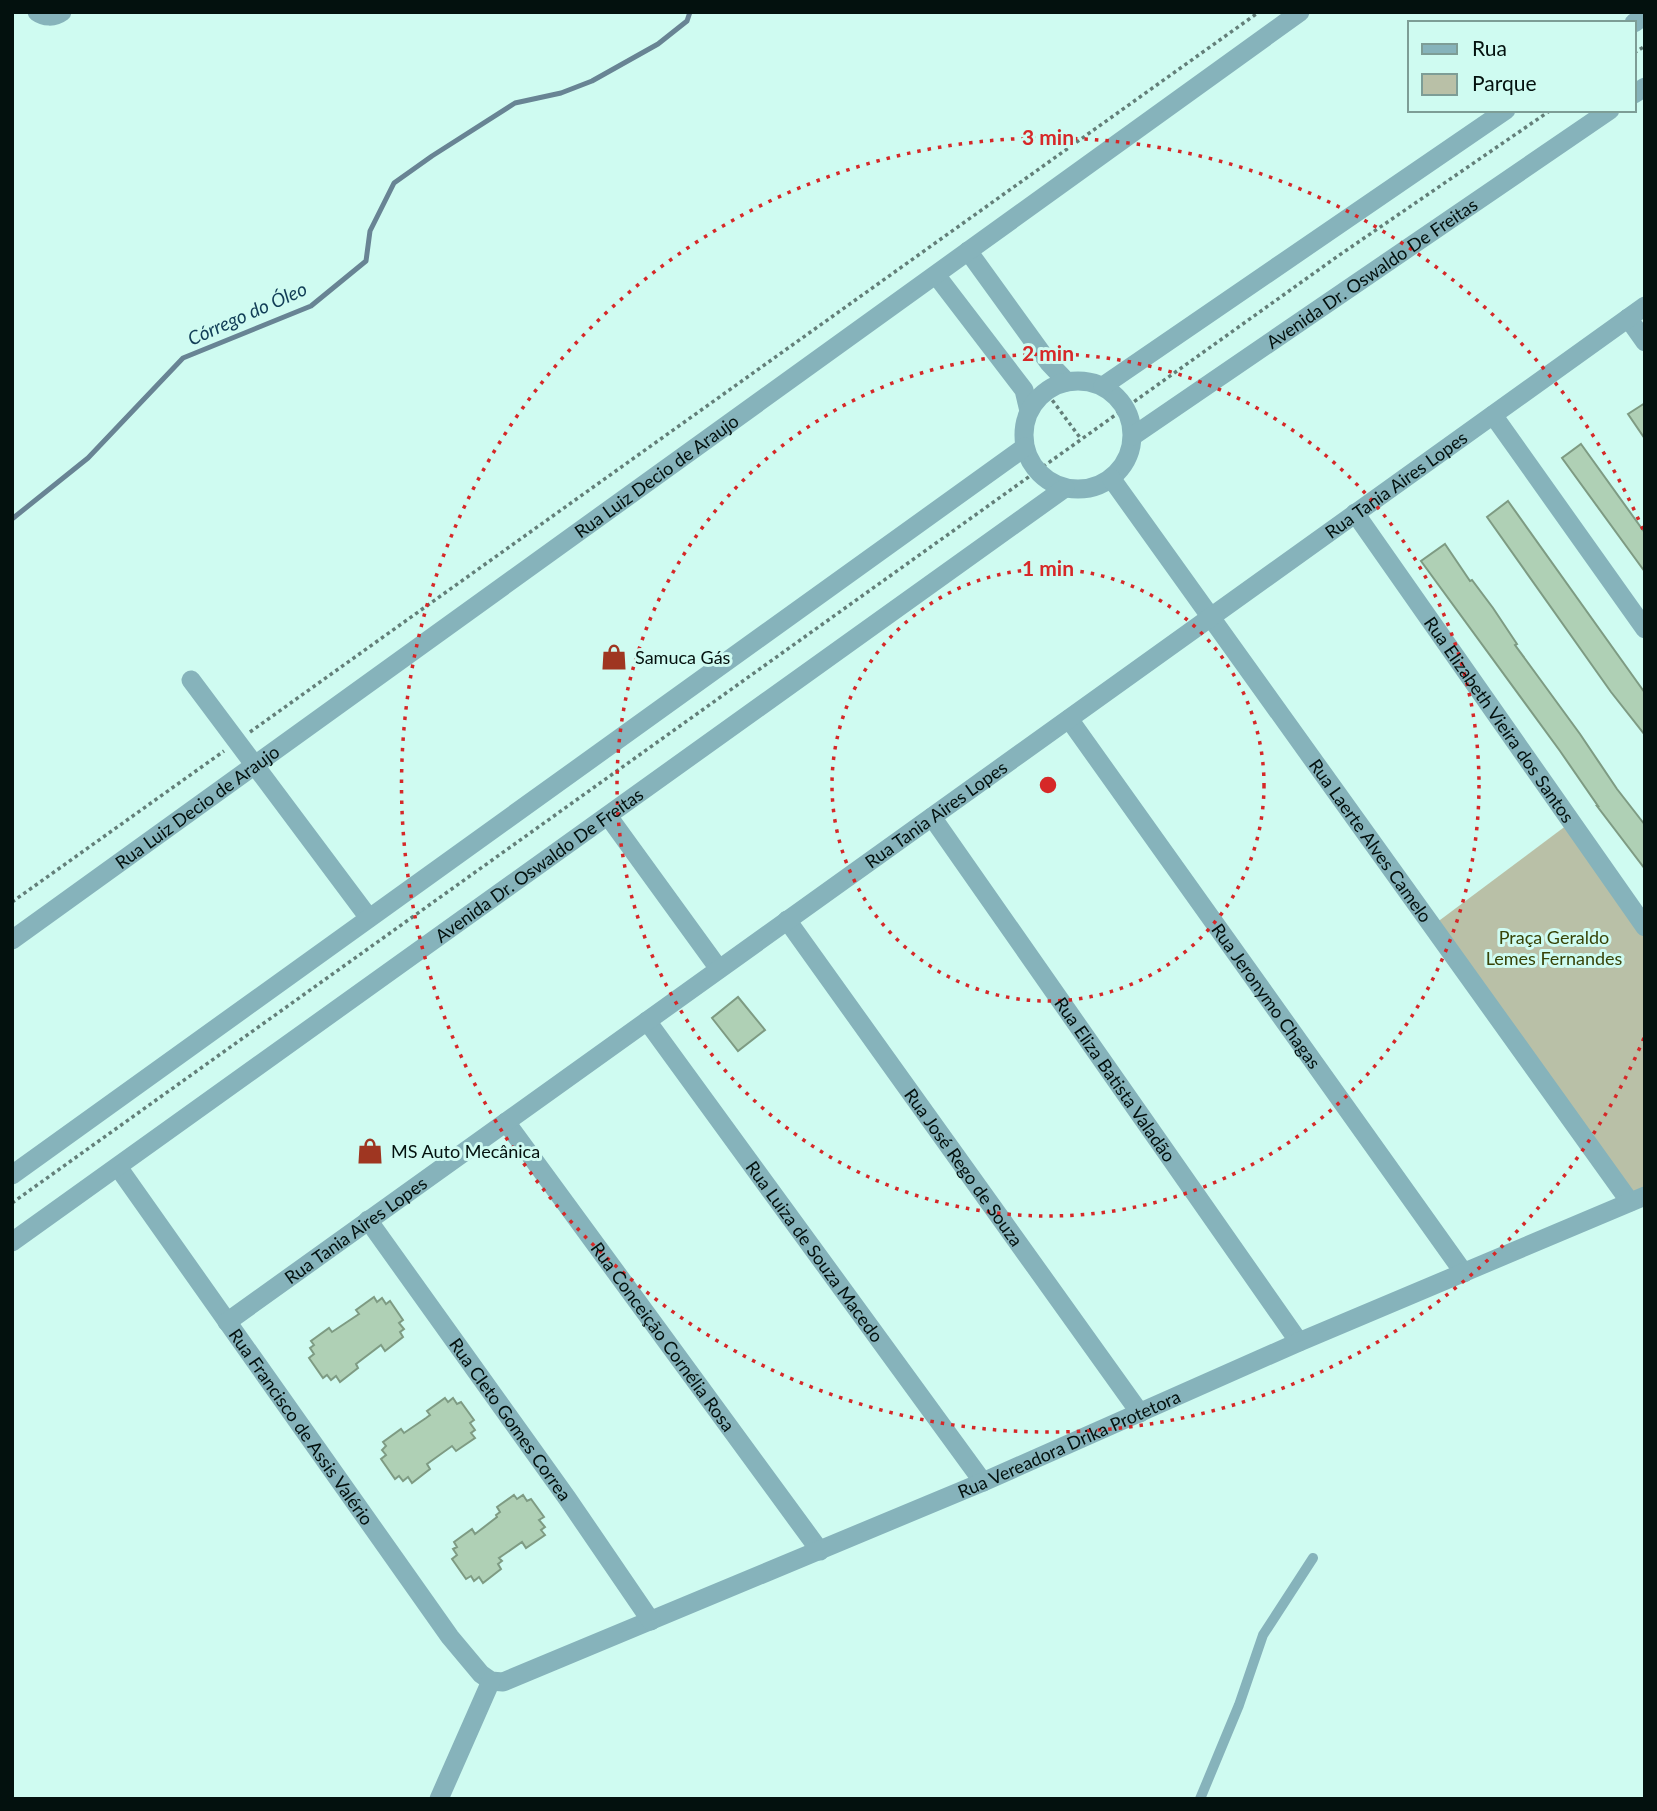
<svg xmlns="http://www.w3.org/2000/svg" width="1657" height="1811" font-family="Lato,sans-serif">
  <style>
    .green { fill: #b9c0a7 }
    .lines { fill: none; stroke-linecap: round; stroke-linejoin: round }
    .stream { stroke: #688494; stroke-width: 5 }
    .building { fill: #afd0b5; stroke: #7e9b83; stroke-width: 2 }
    .path { stroke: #637f79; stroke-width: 3.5; stroke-dasharray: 3.5 3.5; stroke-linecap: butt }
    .service { stroke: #86b3bb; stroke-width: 10 }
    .minor { stroke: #86b3bb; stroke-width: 19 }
    .ring { fill: none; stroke: #d62828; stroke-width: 3.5; stroke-dasharray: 3.5 7 }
    .labels { text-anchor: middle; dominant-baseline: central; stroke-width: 6; stroke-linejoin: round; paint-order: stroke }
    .street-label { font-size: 18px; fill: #03110e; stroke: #cffbf1 }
    .poi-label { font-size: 18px; fill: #03110e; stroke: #cffbf1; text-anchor: start }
    .park-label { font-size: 18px; fill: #374307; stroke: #cffbf1 }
    .water-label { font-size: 19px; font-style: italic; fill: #113d56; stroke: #cffbf1 }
    .centre { fill: #d62828; stroke: #cffbf1; stroke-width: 3.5 }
    .ring-label { font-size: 21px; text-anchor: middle; font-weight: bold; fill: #d62828; stroke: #cffbf1; stroke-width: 6; stroke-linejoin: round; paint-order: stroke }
  </style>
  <rect width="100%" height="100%" fill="#cffbf1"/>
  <polygon class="green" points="1571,822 1645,927 1645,1196 1630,1202 1432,926"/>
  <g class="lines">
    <polyline class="stream" points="12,519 88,458 183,358 311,306 366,261 370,231 394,183 432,156 515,103 561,93 592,81 658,44 687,21 690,12"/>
  </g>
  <g class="building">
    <polygon points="1645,403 1645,439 1628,414"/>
    <polygon points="1581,444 1645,533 1645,572 1562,458"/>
    <polygon points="1508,501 1645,693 1645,735 1611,692 1487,517"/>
    <polygon points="1445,544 1470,581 1472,580 1493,608 1517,644 1515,645 1580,734 1617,789 1645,825 1645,869 1597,806 1598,806 1560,751 1421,561"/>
    <polygon points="738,997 765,1030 738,1051 712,1018"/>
    <polygon points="374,1297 377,1302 382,1298 386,1304 390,1301 403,1320 399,1323 404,1329 400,1332 403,1337 385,1351 381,1345 356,1364 358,1368 340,1382 336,1376 331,1380 327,1375 323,1378 309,1358 314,1354 310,1348 314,1345 311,1341 329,1328 332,1332 359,1314 356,1310"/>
    <polygon points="445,1398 448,1402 453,1398 457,1404 461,1402 474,1420 470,1423 475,1430 471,1433 475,1438 456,1451 452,1446 427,1464 430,1469 412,1483 408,1477 403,1481 399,1476 395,1479 381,1459 386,1455 382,1450 386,1446 383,1442 401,1429 404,1433 426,1418 430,1415 427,1411"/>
    <polygon points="514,1495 517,1499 523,1495 527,1501 531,1499 544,1517 539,1520 545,1527 541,1530 545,1535 526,1548 522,1542 499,1558 502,1561 498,1564 501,1569 483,1583 479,1577 474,1581 471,1576 466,1579 452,1559 457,1555 453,1549 457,1547 454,1542 472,1529 475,1534 497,1517 496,1515 500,1512 497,1507"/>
  </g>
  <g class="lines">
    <g class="path">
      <polyline points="1634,53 1645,46"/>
      <polyline points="1044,389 1081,439"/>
      <polyline points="250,732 1259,12"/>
      <polyline points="12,902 224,751"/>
      <polyline points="12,1203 1338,256 1551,110"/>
    </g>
    <polyline class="service" points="1200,1799 1239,1705 1263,1635 1313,1558"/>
    <g class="minor">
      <path d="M37,12C44,17 54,18 62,12"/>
      <polyline points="1634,23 1645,15"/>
      <polyline points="1634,94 1645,87"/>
      <polyline points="968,251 1049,363 1067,382"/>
      <polyline points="936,275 1024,390 1029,411"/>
      <polyline points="1628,318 1645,342"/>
      <circle cx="1078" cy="435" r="54"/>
      <polyline points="1103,386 1506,110"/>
      <polyline points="1493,415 1645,629"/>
      <path id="s1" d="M1133,436L1610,110"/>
      <path id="s2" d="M1111,478L1630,1202"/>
      <path id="s3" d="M1355,513L1645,927"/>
      <polyline points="191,680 369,918"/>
      <path id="s4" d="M1069,719L1464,1273"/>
      <polyline points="608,816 719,969"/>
      <path id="s5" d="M932,817L1299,1342"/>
      <path id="s6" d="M787,920L1140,1413"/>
      <path id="s7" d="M12,940L1300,12"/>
      <path id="s8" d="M647,1021L983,1482"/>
      <path id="s9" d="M506,1122L820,1551"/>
      <path id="s10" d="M118,1167L450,1637L481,1674L491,1681L503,1682L983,1482L1299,1342L1645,1196"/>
      <polyline points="12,1175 1025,447"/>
      <path id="s11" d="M368,1220L567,1498L651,1621"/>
      <path id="s12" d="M12,1242L1065,488"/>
      <path id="s13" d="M227,1322L1645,306"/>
      <polyline points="439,1799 491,1681"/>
    </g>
  </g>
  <g class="ring">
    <circle cx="1048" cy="785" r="216"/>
    <circle cx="1048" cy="785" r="431"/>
    <path d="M1644 1038A647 647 0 1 1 1644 532"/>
  </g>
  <defs>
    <g id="shop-bare" transform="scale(2.1)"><path d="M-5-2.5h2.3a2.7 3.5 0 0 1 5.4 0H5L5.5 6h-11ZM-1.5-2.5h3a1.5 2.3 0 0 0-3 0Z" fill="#9f3621" stroke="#cffbf1" stroke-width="2.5" paint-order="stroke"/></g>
  </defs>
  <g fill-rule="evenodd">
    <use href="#shop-bare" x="614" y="657"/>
    <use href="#shop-bare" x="370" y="1151"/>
  </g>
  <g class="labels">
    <g class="street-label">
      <text stroke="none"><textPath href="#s1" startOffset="289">Avenida Dr. Oswaldo De Freitas</textPath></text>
      <text stroke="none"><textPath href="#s7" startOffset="794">Rua Luiz Decio de Araujo</textPath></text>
      <text stroke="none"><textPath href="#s13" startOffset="1438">Rua Tania Aires Lopes</textPath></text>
      <text stroke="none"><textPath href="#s3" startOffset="252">Rua Elizabeth Vieira dos Santos</textPath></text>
      <text stroke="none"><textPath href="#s7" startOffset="228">Rua Luiz Decio de Araujo</textPath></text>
      <text stroke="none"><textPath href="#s13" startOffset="872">Rua Tania Aires Lopes</textPath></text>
      <text stroke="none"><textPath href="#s2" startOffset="446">Rua Laerte Alves Camelo</textPath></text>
      <text stroke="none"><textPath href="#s12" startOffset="648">Avenida Dr. Oswaldo De Freitas</textPath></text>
      <text stroke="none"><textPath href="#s4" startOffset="340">Rua Jeronymo Chagas</textPath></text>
      <text stroke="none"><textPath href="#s5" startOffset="320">Rua Eliza Batista Valadão</textPath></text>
      <text stroke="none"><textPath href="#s6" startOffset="304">Rua José Rego de Souza</textPath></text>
      <text stroke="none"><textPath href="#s13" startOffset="158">Rua Tania Aires Lopes</textPath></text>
      <text stroke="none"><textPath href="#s8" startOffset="285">Rua Luiza de Souza Macedo</textPath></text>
      <text stroke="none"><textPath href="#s9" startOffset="266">Rua Conceição Cornélia Rosa</textPath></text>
      <text stroke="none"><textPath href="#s11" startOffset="245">Rua Cleto Gomes Correa</textPath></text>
      <text stroke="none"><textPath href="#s10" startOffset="318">Rua Francisco de Assis Valério</textPath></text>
      <text stroke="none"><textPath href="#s10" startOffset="1262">Rua Vereadora Drika Protetora</textPath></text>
    </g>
    <g class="poi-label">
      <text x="635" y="657">Samuca Gás</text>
      <text x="391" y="1151">MS Auto Mecânica</text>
    </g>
    <g class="park-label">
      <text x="1554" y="937">Praça Geraldo<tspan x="1554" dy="21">Lemes Fernandes</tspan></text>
    </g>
    <g class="water-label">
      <text transform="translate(247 313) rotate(-24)">Córrego do Óleo</text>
    </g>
  </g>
  <circle cx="1048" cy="785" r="10" class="centre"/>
  <g class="ring-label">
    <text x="1048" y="145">3 min</text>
    <text x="1048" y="361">2 min</text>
    <text x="1048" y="576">1 min</text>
  </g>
  <rect width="1657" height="1811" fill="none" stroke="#03110e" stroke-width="28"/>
  <rect x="1408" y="21" width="228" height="91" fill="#cffbf1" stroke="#7d9d96" stroke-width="2"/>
  <rect x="1422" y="44" width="35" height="10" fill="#86b3bb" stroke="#7d9d96" stroke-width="2"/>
  <text x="1472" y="56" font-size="21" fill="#03110e">Rua</text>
  <rect x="1422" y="74" width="35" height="21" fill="#b9c0a7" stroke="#7d9d96" stroke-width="2"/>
  <text x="1472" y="91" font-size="21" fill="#03110e">Parque</text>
</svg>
